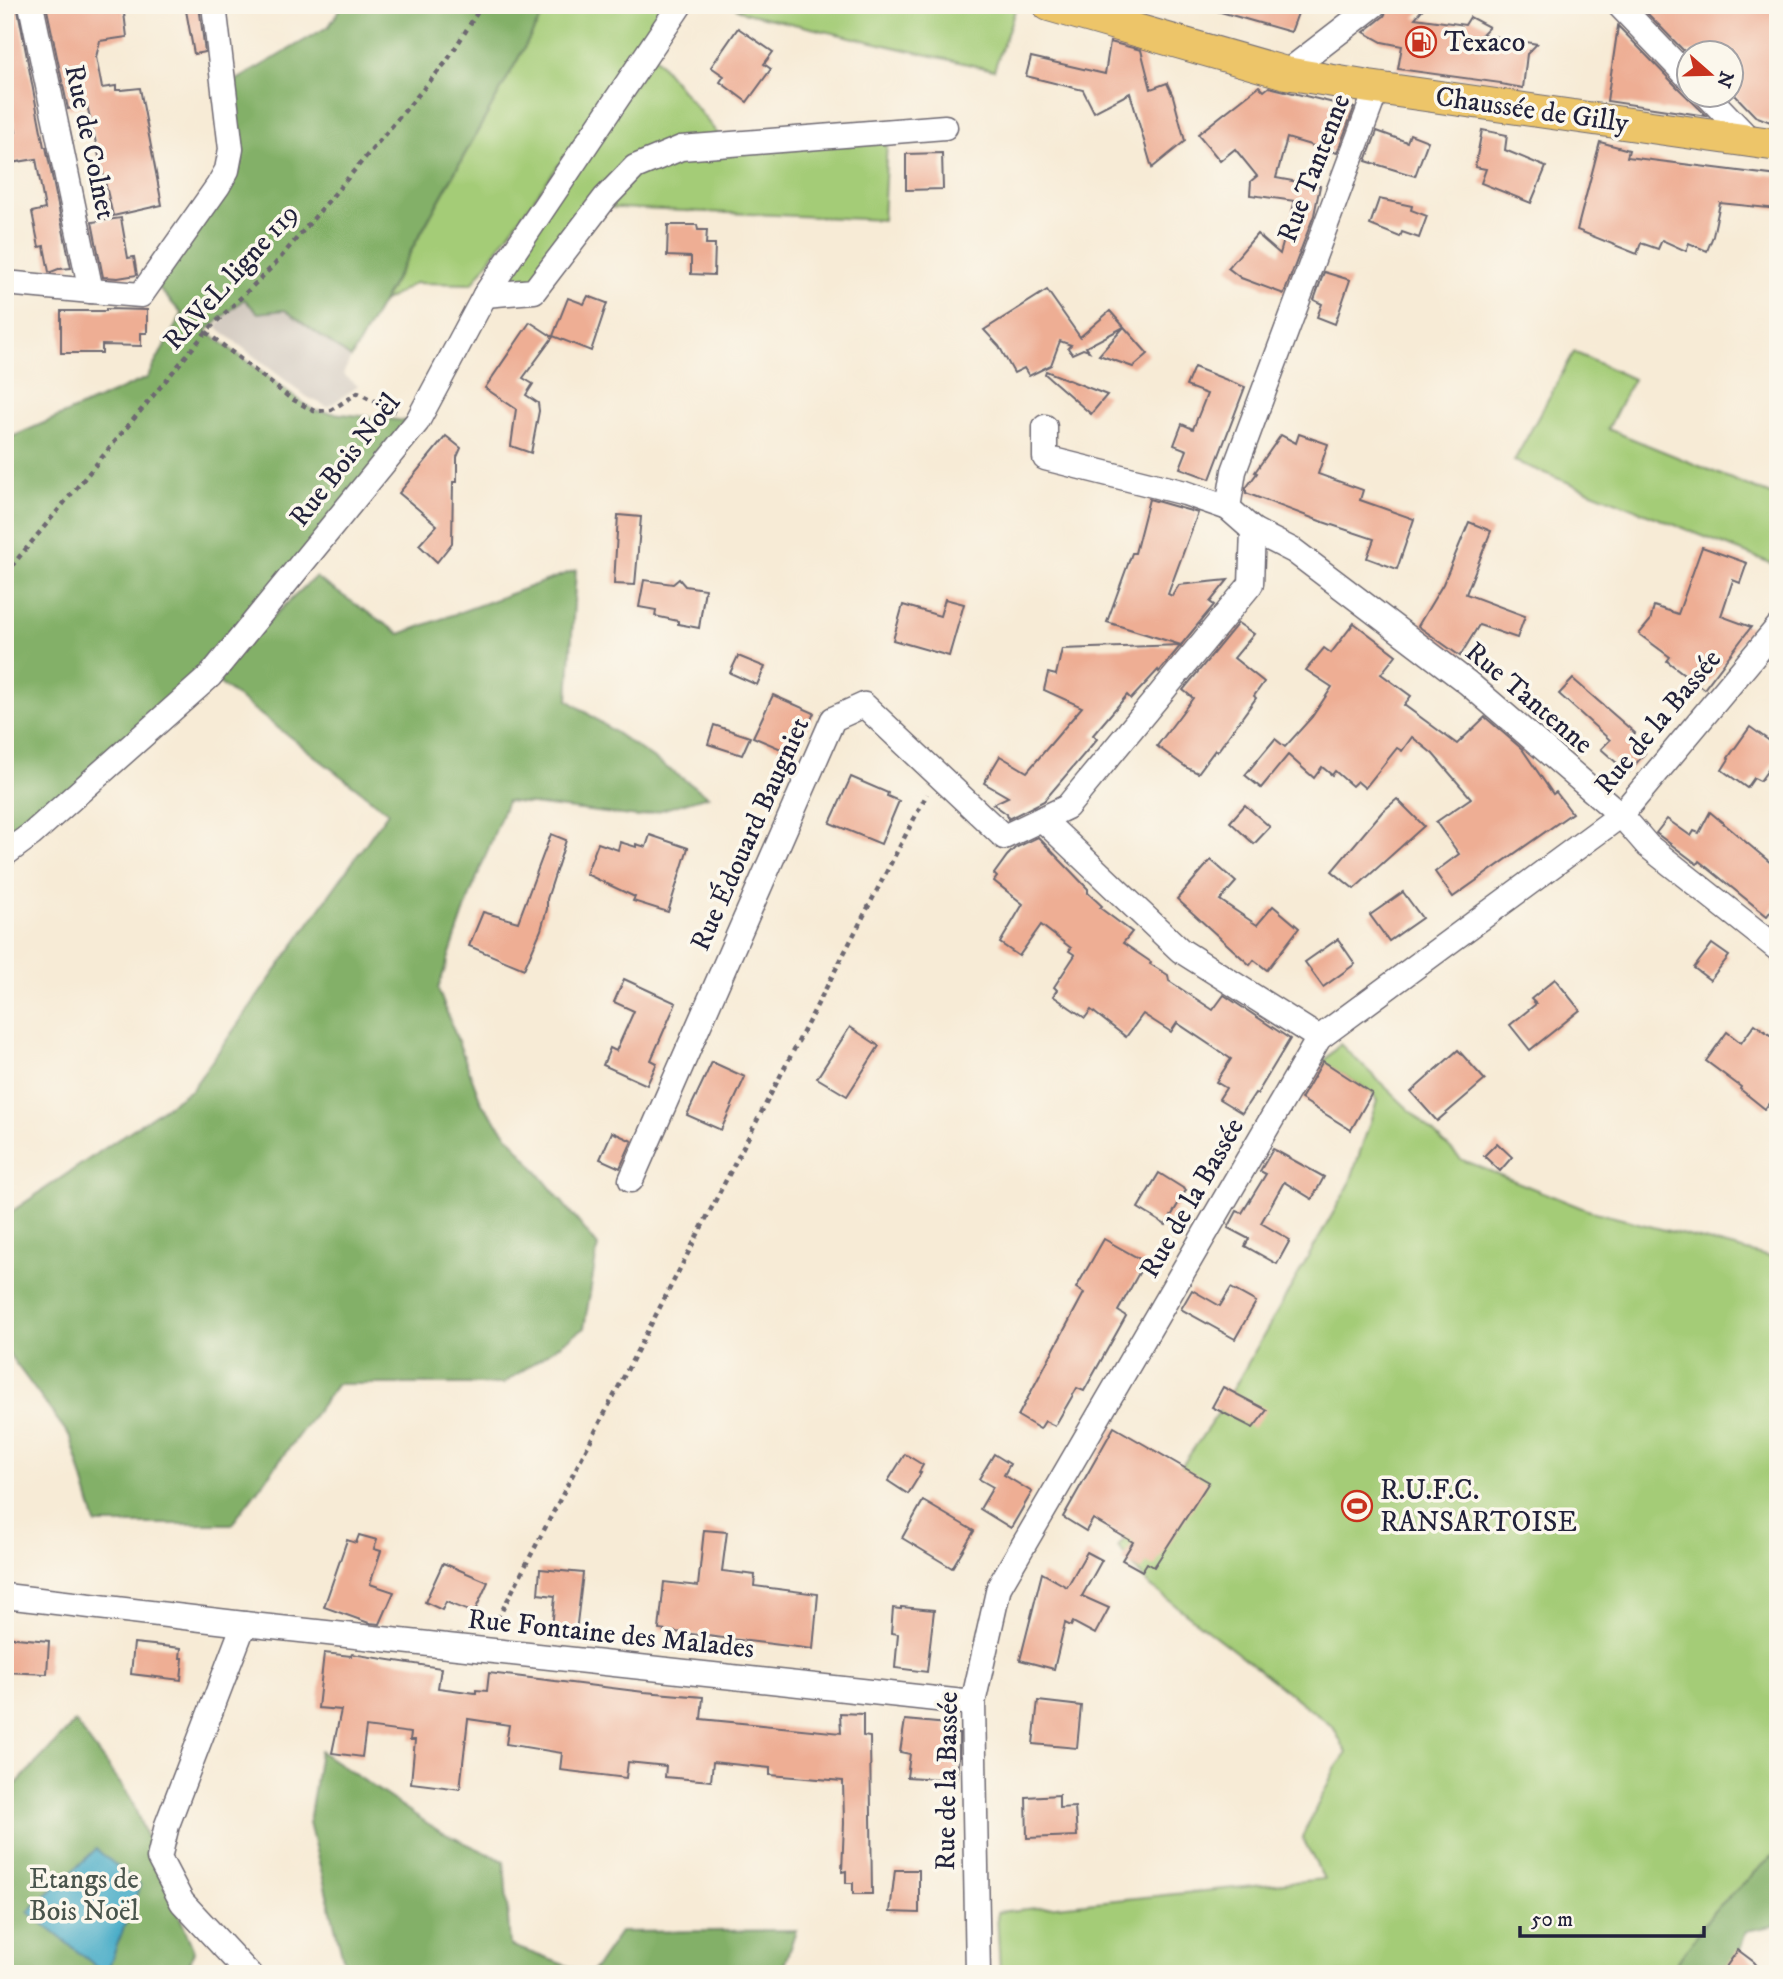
<svg xmlns="http://www.w3.org/2000/svg" width="1783" height="1979" font-family="'IM FELL DW Pica',serif">
  <style>
    .industrial { fill: #ccc2b9 }
    .green { fill: #a4cc77; stroke: #637759; stroke-width: 2 }
    .forest { fill: #83b068; stroke: #526952; stroke-width: 2 }
    .water { fill: #47acc7; stroke: #346781; stroke-width: 2 }
    .building { fill: #eeae94 }
    .lines { fill: none; stroke-linecap: round; stroke-linejoin: round }
    .minor-casing { stroke: #6d6871; stroke-width: 27 }
    .major-casing { stroke: #6d6871; stroke-width: 34 }
    .path { stroke: #6d6871; stroke-width: 4.5; stroke-dasharray: 5 5; stroke-linecap: butt }
    .minor { stroke: #fff; stroke-width: 24 }
    .major { stroke: #edc569; stroke-width: 32 }
    .labels { text-anchor: middle; dominant-baseline: central; stroke-width: 7; stroke-linejoin: round; paint-order: stroke }
    .poi-label { font-size: 28px; fill: #22223b; stroke: #fbf7ec; text-anchor: start }
    .street-label { font-size: 28px; fill: #22223b; stroke: #fbf7ec }
    .park-label { font-size: 28px; fill: #49554d; stroke: #fbf7ec }
  </style>
  <rect width="100%" height="100%" fill="#fbf7ec"/>
  <filter id="ink" filterUnits="userSpaceOnUse"><feTurbulence type="fractalNoise" baseFrequency=".0143" numOctaves="2"/><feDisplacementMap in="SourceGraphic" scale="14" xChannelSelector="R" yChannelSelector="G"/><feConvolveMatrix kernelMatrix="1 2 1 2 8 2 1 2 1" color-interpolation-filters="sRGB"/></filter>
  <filter id="wash" filterUnits="userSpaceOnUse"><feTurbulence type="fractalNoise" baseFrequency=".00686" numOctaves="4" result="noise"/><feDisplacementMap in="SourceGraphic" scale="28" xChannelSelector="R" yChannelSelector="G"/><feGaussianBlur stdDeviation="1.57" result="paint"/><feColorMatrix in="noise" values="0 0 0 0 0 0 0 0 0 0 0 0 0 0 0 0 0 1.4 0 .05"/><feComposite in="paint" operator="in"/></filter>
  <g filter="url(#wash)">
    <rect width="100%" height="100%" fill="#f7ebd6"/>
    <polygon class="industrial" points="244,298 258,313 284,310 351,358 343,374 358,386 328,407 307,397 216,327"/>
    <g class="green">
      <polygon points="548,5 675,5 472,284 415,283 383,302"/>
      <polygon points="730,5 1017,5 994,70 746,13"/>
      <polygon points="654,56 726,144 887,140 883,220 598,207 534,291 485,295"/>
      <polygon points="1574,352 1633,379 1608,429 1778,498 1778,566 1514,461"/>
      <polygon points="1340,1044 1462,1160 1587,1210 1778,1259 1778,1851 1713,1912 1669,1974 1000,1974 997,1912 1324,1879 1302,1837 1335,1769 1347,1753 1333,1727 1149,1585 1118,1547 1179,1470 1227,1400 1349,1185 1377,1101 1372,1093 1323,1062"/>
    </g>
    <g class="forest">
      <polygon points="343,5 548,5 351,358 285,310 258,313 244,299 206,331 314,411 417,422 216,670 315,577 400,634 576,570 568,700 708,796 638,817 507,801 470,895 438,989 482,1104 598,1246 584,1328 503,1384 337,1384 232,1524 96,1524 71,1438 5,1349 5,1216 192,1089 388,812 210,676 5,854 5,440 147,378 182,314 152,281 231,153 230,84 329,26"/>
      <polygon points="75,1722 130,1797 194,1951 186,1974 5,1974 5,1796"/>
      <polygon points="320,1751 439,1831 504,1861 510,1945 589,1974 347,1974 309,1823"/>
      <polygon points="1778,1851 1778,1925 1746,1931 1733,1974 1669,1974 1713,1912"/>
      <polygon points="796,1930 781,1974 591,1974 620,1932"/>
    </g>
    <polygon class="water" points="96,1849 140,1885 106,1974 28,1912"/>
    <g id="blocks">
      <g class="building">
        <polygon points="5,5 17,5 44,147 46,147 71,268 61,269 61,268 51,272 49,272 44,246 39,247 32,212 45,209 36,159 5,164 5,134 16,132 8,94 5,95"/>
        <polygon points="46,5 123,5 127,37 100,41 96,57 102,88 116,86 116,90 121,90 140,88 162,205 113,216 87,105 68,109"/>
        <polygon points="185,5 199,5 205,52 194,54"/>
        <polygon points="1217,5 1301,5 1291,32 1217,11"/>
        <polygon points="1389,5 1426,5 1415,18 1465,25 1470,17 1489,27 1482,34 1537,44 1527,54 1523,88 1501,84 1501,83 1398,69 1402,46 1382,42 1364,32 1384,16 1387,11"/>
        <polygon points="1651,5 1778,5 1778,125 1755,116 1731,91 1731,52 1685,52 1645,11"/>
        <polygon points="1618,26 1677,87 1707,116 1607,101"/>
        <polygon points="738,28 773,52 764,64 771,69 747,102 720,82 724,76 711,67"/>
        <polygon points="1110,42 1141,50 1151,89 1167,83 1173,96 1185,141 1152,168 1130,93 1094,112 1083,90 1026,76 1031,57 1105,74"/>
        <polygon points="1259,86 1264,91 1269,87 1354,108 1337,153 1287,138 1276,178 1320,186 1314,215 1284,294 1241,278 1228,268 1257,234 1280,254 1295,201 1250,195 1251,181 1257,176 1235,149 1220,161 1198,134"/>
        <polygon points="1482,130 1507,135 1505,150 1546,167 1531,203 1481,183 1486,169 1475,167"/>
        <polygon points="1377,131 1407,142 1410,134 1428,141 1415,176 1366,161"/>
        <polygon points="1600,142 1629,150 1627,157 1778,176 1778,209 1720,203 1713,236 1707,251 1689,243 1686,251 1662,240 1658,249 1641,243 1637,254 1577,230"/>
        <polygon points="942,153 943,189 906,190 906,154"/>
        <polygon points="1379,199 1412,206 1411,210 1427,216 1419,238 1402,232 1400,237 1370,225"/>
        <polygon points="121,218 128,258 134,257 137,275 118,278 103,277 92,222"/>
        <polygon points="668,225 697,225 698,230 707,230 706,244 715,244 714,275 691,274 691,257 667,256"/>
        <polygon points="1324,272 1350,280 1335,324 1317,317 1322,304 1314,300"/>
        <polygon points="1047,290 1080,337 1110,311 1148,354 1133,367 1099,355 1124,327 1086,347 1089,351 1083,349 1072,354 1068,348 1071,345 1060,341 1051,365 1029,376 1024,368 1014,373 999,346 984,330"/>
        <polygon points="588,296 607,303 591,351 553,336 568,298 584,304"/>
        <polygon points="106,309 147,310 147,333 141,333 141,346 102,345 102,353 61,353 61,311 106,311"/>
        <polygon points="530,322 553,337 523,378 533,384 526,395 538,403 539,411 531,453 511,446 516,409 485,388"/>
        <polygon points="1194,367 1245,387 1210,479 1180,468 1187,450 1174,445 1182,424 1193,429 1207,394 1186,386"/>
        <polygon points="1046,371 1107,395 1091,414 1045,374"/>
        <polygon points="1299,434 1328,444 1318,474 1363,490 1360,500 1414,519 1397,569 1367,558 1374,539 1320,521 1246,493 1246,488 1257,473 1255,472 1281,435 1296,443"/>
        <polygon points="446,436 461,448 457,457 457,482 453,482 452,543 437,562 419,545 437,525 399,493"/>
        <polygon points="1149,499 1198,513 1168,594 1172,596 1179,585 1228,580 1210,602 1214,605 1181,645 1107,622 1132,553 1135,553"/>
        <polygon points="618,515 641,517 635,585 614,584"/>
        <polygon points="1469,522 1491,531 1466,594 1525,616 1517,638 1479,625 1460,656 1418,626 1443,584"/>
        <polygon points="1702,547 1747,563 1740,583 1733,580 1721,616 1751,627 1704,689 1667,661 1670,657 1639,634 1650,621 1654,606 1678,614"/>
        <polygon points="679,579 685,586 705,589 699,628 678,624 678,621 655,616 656,610 639,607 644,580 673,584"/>
        <polygon points="945,599 964,604 949,656 893,640 903,605 940,616"/>
        <polygon points="1238,623 1254,634 1234,658 1264,682 1254,696 1256,698 1217,752 1215,750 1198,773 1187,768 1157,746 1193,698 1183,690"/>
        <polygon points="1354,623 1396,655 1381,674 1411,696 1404,705 1457,744 1485,717 1522,749 1553,794 1556,792 1572,813 1453,897 1435,872 1459,854 1436,822 1471,798 1433,754 1412,737 1402,751 1397,748 1365,788 1357,781 1352,786 1335,771 1332,775 1322,767 1314,778 1288,755 1261,788 1245,775 1275,739 1285,747 1312,717 1332,687 1306,670 1324,648 1331,653"/>
        <polygon points="1181,645 1159,672 1158,670 1131,699 1127,695 1093,735 1097,739 1044,801 1008,819 1007,814 993,804 1008,797 984,783 1000,756 1027,772 1082,707 1044,690 1048,673 1056,675 1062,649"/>
        <polygon points="738,656 765,667 757,685 730,673"/>
        <polygon points="1573,679 1635,733 1629,739 1645,753 1628,773 1601,749 1610,740 1559,694"/>
        <polygon points="773,695 814,713 795,755 753,737"/>
        <polygon points="714,725 750,737 742,755 708,744"/>
        <polygon points="1750,727 1778,747 1778,756 1760,781 1754,778 1747,788 1722,770 1729,759 1728,758"/>
        <polygon points="851,777 888,793 887,796 899,801 881,844 830,823"/>
        <polygon points="1397,799 1424,826 1354,889 1332,871 1382,812"/>
        <polygon points="1245,805 1270,827 1254,844 1230,822"/>
        <polygon points="1710,812 1778,869 1778,901 1767,916 1699,861 1697,864 1656,833 1667,819 1691,836 1694,831 1699,833"/>
        <polygon points="551,834 566,840 547,899 547,909 541,930 524,969 469,946 483,912 518,922"/>
        <polygon points="650,835 688,848 668,912 633,901 635,897 586,874 598,843 618,850 620,842 636,847 636,844 646,847"/>
        <polygon points="1038,837 1088,889 1088,893 1102,906 1100,908 1132,932 1123,943 1151,962 1150,964 1168,975 1169,981 1213,1010 1224,995 1290,1039 1257,1094 1255,1093 1242,1113 1219,1099 1226,1088 1216,1082 1231,1059 1177,1023 1171,1032 1143,1014 1126,1037 1091,1010 1085,1018 1053,996 1057,990 1054,987 1075,955 1069,951 1071,948 1041,925 1019,956 1000,943 1023,904 994,881 997,877 994,874 1007,856 1015,848"/>
        <polygon points="1211,860 1236,882 1220,900 1257,925 1273,906 1299,928 1267,970 1254,960 1250,965 1177,899"/>
        <polygon points="1403,892 1422,918 1389,941 1370,915"/>
        <polygon points="1338,939 1355,964 1323,987 1305,962"/>
        <polygon points="1712,944 1729,956 1710,980 1694,968"/>
        <polygon points="624,979 676,1003 651,1060 657,1063 647,1085 603,1065 610,1048 616,1051 634,1011 614,1002"/>
        <polygon points="1555,979 1580,1010 1530,1050 1510,1025 1536,1004 1531,999"/>
        <polygon points="1755,1024 1778,1041 1778,1090 1765,1109 1740,1089 1741,1087 1706,1061 1727,1032 1741,1043"/>
        <polygon points="850,1027 879,1046 847,1096 817,1078"/>
        <polygon points="1458,1050 1485,1080 1437,1121 1411,1092"/>
        <polygon points="1323,1061 1372,1093 1351,1130 1301,1099"/>
        <polygon points="712,1062 745,1077 721,1130 687,1115"/>
        <polygon points="612,1132 632,1141 620,1168 600,1159"/>
        <polygon points="1497,1143 1512,1157 1500,1171 1484,1156"/>
        <polygon points="1273,1149 1324,1177 1312,1199 1284,1182 1261,1223 1290,1240 1277,1264 1245,1246 1249,1239 1228,1228 1237,1211 1242,1213 1266,1174 1260,1171"/>
        <polygon points="1159,1173 1186,1190 1166,1225 1138,1208"/>
        <polygon points="1104,1239 1145,1262 1118,1311 1126,1316 1084,1391 1077,1388 1055,1426 1045,1421 1040,1429 1018,1416 1084,1293 1076,1288"/>
        <polygon points="1231,1288 1256,1302 1235,1339 1181,1309 1192,1290 1220,1306"/>
        <polygon points="1223,1387 1267,1410 1253,1428 1212,1407"/>
        <polygon points="1114,1427 1209,1482 1154,1567 1147,1563 1142,1571 1122,1560 1133,1542 1093,1519 1086,1531 1063,1517"/>
        <polygon points="905,1454 923,1465 919,1472 921,1473 908,1494 888,1481"/>
        <polygon points="994,1454 1010,1464 1004,1475 1032,1492 1011,1528 980,1509 993,1487 979,1479"/>
        <polygon points="923,1501 974,1531 952,1568 902,1538"/>
        <polygon points="704,1530 727,1532 722,1571 755,1575 754,1586 818,1594 813,1649 659,1630 664,1582 698,1586"/>
        <polygon points="359,1535 377,1540 374,1549 381,1551 370,1584 394,1592 380,1624 369,1623 324,1607 347,1540 356,1543"/>
        <polygon points="1087,1552 1102,1560 1082,1596 1109,1608 1095,1634 1073,1622 1071,1626 1065,1623 1054,1669 1020,1660 1042,1573 1067,1587"/>
        <polygon points="443,1563 488,1582 474,1613 446,1602 442,1610 425,1602"/>
        <polygon points="540,1569 583,1573 576,1632 552,1629 555,1596 538,1594"/>
        <polygon points="901,1607 934,1610 927,1672 895,1668 898,1634 891,1633 893,1608 901,1609"/>
        <polygon points="5,1637 49,1641 47,1674 5,1672"/>
        <polygon points="134,1643 181,1648 180,1658 183,1658 181,1680 131,1674"/>
        <polygon points="324,1653 351,1656 352,1654 441,1668 438,1688 476,1693 476,1690 487,1691 489,1673 644,1692 703,1697 701,1719 841,1733 840,1713 863,1714 863,1736 870,1737 872,1894 853,1894 853,1883 846,1883 846,1871 842,1872 844,1823 843,1781 770,1775 770,1768 713,1762 711,1781 665,1777 666,1766 628,1762 626,1778 560,1770 562,1753 506,1744 509,1725 468,1719 460,1789 411,1783 415,1740 410,1740 411,1733 366,1727 362,1757 332,1753 341,1710 318,1708"/>
        <polygon points="1038,1701 1081,1706 1077,1748 1033,1744"/>
        <polygon points="905,1720 947,1724 946,1733 959,1734 959,1757 956,1780 907,1777 910,1754 900,1752"/>
        <polygon points="1059,1795 1059,1808 1075,1807 1077,1836 1027,1838 1026,1797"/>
        <polygon points="895,1870 919,1870 919,1913 890,1912"/>
        <polygon points="1738,1950 1754,1962 1764,1974 1721,1974"/>
      </g>
    </g>
  </g>
  <g filter="url(#ink)">
    <use href="#blocks" fill-opacity="0" stroke="#6d6871" stroke-width="2"/>
    <g class="lines">
      <g class="minor-casing">
        <g id="minor">
          <polyline points="1619,5 1688,77"/>
          <polyline points="1286,73 1374,5"/>
          <polyline points="1377,88 1234,471 1228,508 1253,530 1294,551 1468,683 1621,815 1648,846 1778,949"/>
          <polyline points="1706,94 1750,140"/>
          <polyline points="5,283 91,291 31,5"/>
          <polyline points="91,291 141,295 218,186 227,170 231,149 214,5"/>
          <polyline points="485,295 534,291 605,198 635,167 681,148 945,127"/>
          <polyline points="1045,427 1045,458 1185,493 1228,508"/>
          <polyline points="1042,819 1180,950 1319,1038"/>
          <polyline points="5,854 32,834 210,676 417,422 485,295 680,5"/>
          <polyline points="631,1180 833,719 864,705 1004,837 1067,807 1251,584 1253,530"/>
          <polyline points="5,1596 244,1624 973,1703"/>
          <polyline points="244,1624 167,1825 159,1858 182,1902 249,1974"/>
          <polyline points="978,1974 973,1703 999,1587 1319,1038 1621,815 1778,627"/>
        </g>
      </g>
      <g class="major-casing">
        <polyline id="major" points="1049,5 1286,73 1369,87 1778,145"/>
      </g>
      <g class="path">
        <polyline points="206,332 290,398 314,411 331,410 358,393 397,412"/>
        <polyline points="5,574 206,332 275,264 447,61 482,5"/>
        <polyline points="493,1628 927,794"/>
      </g>
      <use href="#minor" class="minor"/>
      <use href="#major" class="major"/>
    </g>
  </g>
  <defs>
    <g id="fuel-ring" transform="scale(1.575)"><circle r="9.5" fill="#fbf7ec" stroke="#c8321e" stroke-width="1.5"/><path d="M-5.5-6h7V0h2V4h1.3V-2.5L3-4.5l.8-.8L6-3V5H2.5V1h-1V6h-7ZM-4.2-4.7v3.2H.2V-4.7Z" fill="#c8321e"/></g>
    <g id="stadium-ring" transform="scale(1.575)"><circle r="9.5" fill="#fbf7ec" stroke="#c8321e" stroke-width="1.5"/><path d="M0-5a6.5 5 0 1 0 0 10a6.5 5 0 1 0 0-10ZM-3.5-1.8h7v3.6h-7Z" fill="#c8321e"/></g>
  </defs>
  <g fill-rule="evenodd">
    <use href="#fuel-ring" x="1421" y="42"/>
    <use href="#stadium-ring" x="1357" y="1506"/>
  </g>
  <g class="labels">
    <g class="poi-label">
      <text x="1444" y="42">Texaco</text>
      <text x="1380" y="1490">R.U.F.C.<tspan x="1380" dy="32">RANSARTOISE</tspan></text>
    </g>
    <g class="street-label">
      <text transform="translate(1532 110) rotate(8)">Chaussée de Gilly</text>
      <text transform="translate(90 142) rotate(78)">Rue de Colnet</text>
      <text transform="translate(1314 168) rotate(-69)">Rue Tantenne</text>
      <text transform="translate(231 277) rotate(-48)">RAVeL ligne 119</text>
      <text transform="translate(345 460) rotate(-52)">Rue Bois Noël</text>
      <text transform="translate(1529 698) rotate(40)">Rue Tantenne</text>
      <text transform="translate(1658 722) rotate(-50)">Rue de la Bassée</text>
      <text transform="translate(750 834) rotate(-66)">Rue Édouard Baugniet</text>
      <text transform="translate(1192 1198) rotate(-60)">Rue de la Bassée</text>
      <text transform="translate(611 1634) rotate(6)">Rue Fontaine des Malades</text>
      <text transform="translate(947 1781) rotate(-89)">Rue de la Bassée</text>
    </g>
    <g class="park-label">
      <text x="84" y="1879">Etangs de<tspan x="84" dy="32">Bois Noël</tspan></text>
    </g>
  </g>
  <rect width="1783" height="1979" fill="none" stroke="#fbf7ec" stroke-width="28"/>
  <g transform="translate(1710 74) rotate(110)"><circle r="33" fill="#fbf7ec" stroke="#a4a2a5" stroke-width="2"/>
  <path d="M0-5L12 26L0 18L-12 26Z" fill="#c8321e"/>
  <text y="-10" font-size="19" font-weight="bold" text-anchor="middle" fill="#22223b">N</text>
  </g>
  <path d="M1520 1926v10h184v-10" fill="none" stroke="#22223b" stroke-width="3.5"/>
  <text x="1531" y="1926" font-size="21" fill="#22223b" stroke="#fbf7ec" stroke-width="5" paint-order="stroke">50 m</text>
</svg>
